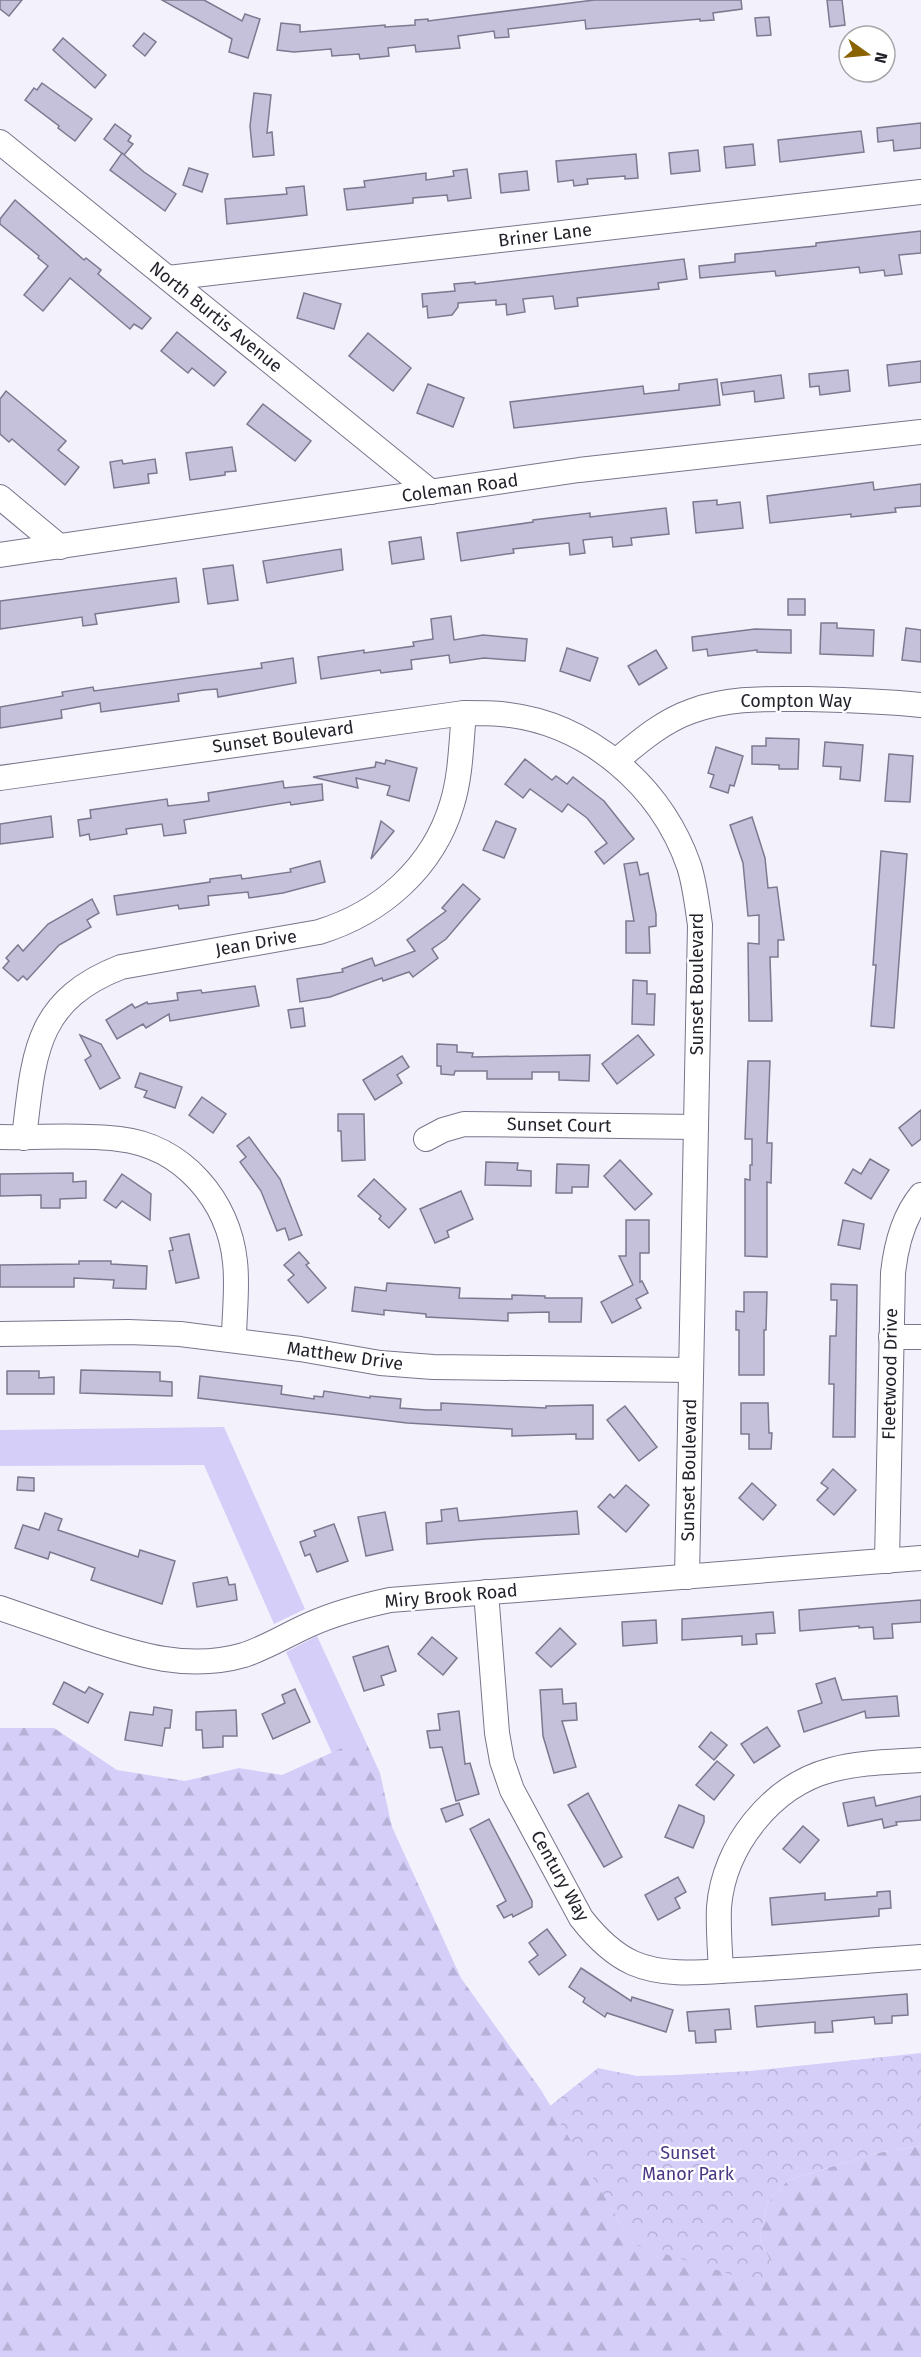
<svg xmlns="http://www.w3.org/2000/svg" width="921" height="2357" font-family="'Fira Sans',sans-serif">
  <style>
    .green { fill: #d4cef9 }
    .forest { fill: url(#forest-firs) }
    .park { fill: url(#park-crowns) }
    .building { fill: #c5c1da; stroke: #7d7990; stroke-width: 1.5 }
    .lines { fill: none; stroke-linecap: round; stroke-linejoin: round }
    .minor-casing { stroke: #78758b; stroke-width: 26 }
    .minor { stroke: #fff; stroke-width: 24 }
    .labels { text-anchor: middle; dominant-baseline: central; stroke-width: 4.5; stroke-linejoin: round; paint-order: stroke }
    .street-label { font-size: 18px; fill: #23222b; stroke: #fff }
    .park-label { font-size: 18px; fill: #4b3784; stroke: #fff }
  </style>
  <defs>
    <pattern id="forest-firs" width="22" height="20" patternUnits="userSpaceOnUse" patternTransform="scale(1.5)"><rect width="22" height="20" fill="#d4cef9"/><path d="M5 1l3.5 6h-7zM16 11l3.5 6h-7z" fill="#b6b1d6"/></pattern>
    <pattern id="park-crowns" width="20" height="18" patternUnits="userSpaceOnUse" patternTransform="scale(1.5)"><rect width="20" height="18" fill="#d4cef9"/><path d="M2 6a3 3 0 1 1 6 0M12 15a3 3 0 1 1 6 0" fill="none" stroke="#b6b1d6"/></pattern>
  </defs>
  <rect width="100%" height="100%" fill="#f3f2fc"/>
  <g class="green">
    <polygon points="224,1427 305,1609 274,1624 204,1465 0,1466 0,1430"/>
    <polygon points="317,1636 364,1738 332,1753 286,1652"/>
  </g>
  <polygon class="forest" points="0,1728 54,1728 117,1770 185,1781 239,1768 282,1775 364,1738 380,1773 392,1827 461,1978 541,2090 633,2244 771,2263 760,2239 767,2203 788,2180 876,2153 921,2146 921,2357 0,2357"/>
  <polygon class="park" points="921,2053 921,2146 876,2153 788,2180 767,2203 760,2239 771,2263 759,2283 633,2244 550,2106 598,2068 637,2076 675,2075 750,2071"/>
  <g class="building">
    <polygon points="0,0 22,0 9,16 0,9"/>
    <polygon points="162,0 204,0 242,21 245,14 260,19 248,58 229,52 232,39"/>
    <polygon points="594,0 741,0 742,9 713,13 714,20 700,21 700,19 586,29 585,20 508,29 509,37 495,38 494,31 458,36 460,48 416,52 415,45 388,48 389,56 360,59 359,54 332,56 331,49 294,52 277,50 281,23 300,25 300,32 385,25 385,27 415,25 415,20 428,19 428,21"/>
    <polygon points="827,0 842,0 845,25 830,27"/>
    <polygon points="769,17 771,35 757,36 755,18"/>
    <polygon points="144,33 156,42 145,56 133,46"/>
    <polygon points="63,38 106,75 95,88 53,50"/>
    <polygon points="42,83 92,119 75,141 58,128 59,126 25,100 34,88 37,90"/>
    <polygon points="254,93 271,95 267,133 272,132 274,155 253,157 250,126"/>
    <polygon points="921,123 921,148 894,151 893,140 878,142 877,128"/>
    <polygon points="115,124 131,136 128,141 133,144 124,155 104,139"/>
    <polygon points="861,131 864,152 780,162 778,140"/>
    <polygon points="753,144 755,165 726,168 724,147"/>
    <polygon points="698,150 700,171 671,174 669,153"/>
    <polygon points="122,153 144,172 176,194 165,211 110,170"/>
    <polygon points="636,154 638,178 625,179 625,176 587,179 588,184 574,186 573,180 558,182 556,161"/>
    <polygon points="189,168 208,174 202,192 183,185"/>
    <polygon points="467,169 471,198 448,201 447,195 413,198 413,203 347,210 344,189 365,187 364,181 426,173 426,180 454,176 453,171"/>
    <polygon points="527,171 529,190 501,193 499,174"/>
    <polygon points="304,186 307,215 227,224 225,199 287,194 286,188"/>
    <polygon points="15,200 84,260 86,258 101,270 98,274 151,318 142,329 134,324 130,329 70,278 43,311 24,295 48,266 38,258 39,256 0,224 0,219"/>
    <polygon points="921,231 921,253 899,255 902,274 885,276 884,270 860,273 859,267 776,276 775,271 700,278 699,266 735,262 735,254 816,246 816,243"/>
    <polygon points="684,259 687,279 658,283 659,289 577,298 578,306 555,309 553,296 523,299 525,312 507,315 506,304 496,305 496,300 458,303 458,307 452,315 428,318 427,306 423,307 422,294 455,291 454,284 475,282 475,284"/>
    <polygon points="304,293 341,304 334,329 297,318"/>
    <polygon points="177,332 226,372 214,386 192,368 188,373 161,351"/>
    <polygon points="368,333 411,368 393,391 349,356"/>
    <polygon points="921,361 921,382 889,386 887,365"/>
    <polygon points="848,370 850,391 820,395 819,386 810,387 809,374"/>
    <polygon points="781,375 784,398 755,402 754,391 723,395 721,383"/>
    <polygon points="717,379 720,405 514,428 510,402 643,386 644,394 679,390 679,384"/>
    <polygon points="428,384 464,398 453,427 417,413"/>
    <polygon points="6,391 66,441 58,450 79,467 65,485 12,439 9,442 0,434 0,399"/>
    <polygon points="263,404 311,441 295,461 247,424"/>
    <polygon points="232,447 236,471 225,472 225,475 190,480 186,453"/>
    <polygon points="155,459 157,473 148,474 149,483 114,488 110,462 122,460 123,464"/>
    <polygon points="873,482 874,490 921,484 921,506 895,508 896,512 851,517 851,514 770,523 767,496"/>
    <polygon points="717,500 717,505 740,502 743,528 696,533 693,502"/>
    <polygon points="666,508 669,534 631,538 632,545 613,547 612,537 583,540 585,553 570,555 569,543 513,549 514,553 461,561 457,533 533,522 533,520 590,513 590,517"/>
    <polygon points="421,537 424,559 392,564 389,542"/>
    <polygon points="341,549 343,570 267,583 263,561"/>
    <polygon points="233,565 238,600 208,604 203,569"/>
    <polygon points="176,578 179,602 95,614 97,624 83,626 82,617 0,629 0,601"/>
    <rect x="788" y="599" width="17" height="16"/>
    <polygon points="451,616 454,640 483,635 527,639 525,661 484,658 450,663 449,655 411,660 412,669 381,673 380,670 321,679 318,657 364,650 364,653 414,646 413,642 433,639 431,619"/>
    <polygon points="821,623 837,623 837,628 874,630 873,656 820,654"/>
    <polygon points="906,628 921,630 921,662 902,660"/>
    <polygon points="755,629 791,630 791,653 757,652 757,650 708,656 707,649 693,651 692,637"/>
    <polygon points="567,648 598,658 590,681 560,671"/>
    <polygon points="656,650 667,668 639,685 628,666"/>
    <polygon points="293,658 296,683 218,697 217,689 204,690 178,694 179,701 101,712 100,703 61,710 62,718 0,728 0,707 63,696 62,692 93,687 94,691 262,668 261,663"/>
    <polygon points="766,738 799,739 798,769 779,769 779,765 752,764 752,746 766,746"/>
    <polygon points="825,742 863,745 860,781 840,779 841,767 823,766"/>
    <polygon points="716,747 743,756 734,786 730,785 728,793 710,787 714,775 708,773"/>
    <polygon points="889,754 913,756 910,802 885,801"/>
    <polygon points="525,759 552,780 556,776 567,784 573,777 604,801 634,839 604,864 595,852 607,843 587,818 568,804 562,812 530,789 523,798 505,784"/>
    <polygon points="386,760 417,768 409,801 387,795 390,786 356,778 358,788 313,777 375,767 376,762 385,764"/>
    <polygon points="283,781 284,788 322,784 323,800 291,805 290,802 184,820 186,833 164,836 162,824 126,829 127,834 90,840 89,834 80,836 78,820 91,818 90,810 167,799 168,806 194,803 209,801 208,793"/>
    <polygon points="51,816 53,837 0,844 0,824"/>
    <polygon points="752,817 765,858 768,888 777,887 784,940 778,940 778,957 770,957 772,1021 749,1021 748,943 759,944 759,915 748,916 743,863 730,825"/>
    <polygon points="381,821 394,831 371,859"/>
    <polygon points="496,821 516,829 504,858 483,850"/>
    <polygon points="881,851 907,854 894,1028 871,1026 876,965 873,965"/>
    <polygon points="320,861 325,882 283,893 249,898 248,892 208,896 209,905 179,909 178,905 117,915 114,896 210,882 210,879 241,875 242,879 291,872 290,869"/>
    <polygon points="637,862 640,875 648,873 656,914 656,926 649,927 650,953 626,953 626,921 634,921 624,864"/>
    <polygon points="463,884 480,899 446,939 432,949 438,958 413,977 409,972 383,981 382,978 330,997 300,1002 297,979 343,972 342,969 372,958 375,966 415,951 407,940 446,911 442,908"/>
    <polygon points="92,899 99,913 87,920 91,927 59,945 27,980 23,976 18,981 3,968 9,961 6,958 18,945 23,951 48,924"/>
    <polygon points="633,980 647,981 647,994 655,994 654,1025 632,1024"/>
    <polygon points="255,986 259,1006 170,1021 169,1014 146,1028 143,1024 117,1039 106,1020 132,1004 135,1008 147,1002 148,1004 178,1000 177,993 201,990 202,993"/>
    <polygon points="303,1008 305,1026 291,1028 288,1010"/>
    <polygon points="80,1035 101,1044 120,1078 100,1089 85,1060 91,1056"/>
    <polygon points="638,1035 654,1055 617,1084 602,1064"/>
    <polygon points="437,1044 457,1045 457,1052 473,1053 472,1057 590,1055 589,1081 559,1080 559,1072 532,1072 532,1079 487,1079 487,1071 455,1071 454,1075 441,1074 441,1066 437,1066"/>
    <polygon points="402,1056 409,1067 397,1075 402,1083 375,1100 363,1080"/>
    <polygon points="748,1061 770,1061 767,1143 772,1143 771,1183 767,1182 767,1257 745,1256 745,1179 750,1180 750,1165 752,1165 752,1139 745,1139"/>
    <polygon points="140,1073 182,1087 175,1108 144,1097 147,1091 135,1087"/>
    <polygon points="202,1097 226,1114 213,1133 189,1115"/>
    <polygon points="921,1110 921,1139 912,1146 899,1128"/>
    <polygon points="338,1114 364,1114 365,1160 342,1161 341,1131 338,1131"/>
    <polygon points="249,1137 280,1179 302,1235 289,1240 285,1228 277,1231 261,1191 240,1162 246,1157 237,1146"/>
    <polygon points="870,1159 889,1170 871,1199 845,1183 853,1169 861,1174"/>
    <polygon points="620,1160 652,1194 635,1210 604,1176"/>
    <polygon points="486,1162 518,1163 517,1170 531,1171 531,1186 485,1185"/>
    <polygon points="557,1164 589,1165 588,1187 572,1187 572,1193 556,1193"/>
    <polygon points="73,1173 73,1182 86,1181 86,1198 60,1199 60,1208 41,1208 41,1195 0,1196 0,1174"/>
    <polygon points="122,1174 151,1194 150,1220 122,1201 116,1208 104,1200"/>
    <polygon points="374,1179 406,1209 389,1228 379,1219 381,1216 358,1196"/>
    <polygon points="461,1191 473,1219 447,1231 449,1237 435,1243 420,1209"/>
    <polygon points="626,1220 649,1220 649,1253 640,1253 640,1282 642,1281 648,1293 636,1299 641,1308 612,1323 601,1302 633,1285 619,1256 626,1256"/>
    <polygon points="843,1220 864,1224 860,1249 838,1245"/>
    <polygon points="189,1234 199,1278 176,1283 169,1251 173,1250 170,1238"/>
    <polygon points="299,1252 309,1263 306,1265 326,1288 308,1303 288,1280 294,1275 284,1265"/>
    <polygon points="79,1261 111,1261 111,1264 147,1266 146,1289 113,1288 114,1280 74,1278 74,1287 0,1287 0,1265 79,1264"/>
    <polygon points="387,1283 460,1288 459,1298 512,1299 512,1295 545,1296 545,1298 582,1298 581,1322 549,1322 549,1312 508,1313 508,1321 426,1317 426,1314 384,1310 384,1315 352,1311 355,1287 386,1291"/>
    <polygon points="831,1284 857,1285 855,1437 833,1437 834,1384 829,1384 830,1336 836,1336 837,1300 831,1300"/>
    <polygon points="744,1292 767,1292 766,1330 764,1330 764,1375 739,1375 739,1330 736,1330 736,1311 744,1312"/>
    <polygon points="81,1370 160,1372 160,1381 172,1382 172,1396 80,1393"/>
    <polygon points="7,1371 39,1371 39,1378 54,1377 54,1394 7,1394"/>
    <polygon points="200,1376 282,1386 281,1394 314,1399 314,1396 323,1397 324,1391 370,1398 370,1396 401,1399 400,1408 427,1410 441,1410 441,1403 546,1408 546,1406 593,1405 593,1439 576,1439 576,1434 512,1436 512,1429 407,1423 198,1398"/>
    <polygon points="741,1403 768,1403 769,1433 772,1433 771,1449 749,1449 749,1434 741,1434"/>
    <polygon points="625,1406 657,1447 639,1461 607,1420"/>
    <polygon points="833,1469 856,1490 834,1515 817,1500 828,1488 821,1483"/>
    <polygon points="18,1477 34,1478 34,1491 17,1490"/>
    <polygon points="752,1483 776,1505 763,1520 739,1498"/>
    <polygon points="626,1485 649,1505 626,1532 598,1507 610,1494 614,1498"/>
    <polygon points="457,1508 459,1521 577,1511 579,1534 485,1539 427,1544 426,1523 442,1521 441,1510"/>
    <polygon points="385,1512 393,1550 366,1556 358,1517"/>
    <polygon points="45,1513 62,1519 58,1530 138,1557 140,1550 175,1561 162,1604 91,1580 95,1568 50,1552 48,1559 15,1548 23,1525 39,1530"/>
    <polygon points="334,1524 348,1561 317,1572 310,1554 305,1556 300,1542 316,1536 314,1531"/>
    <polygon points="227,1577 229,1585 235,1584 237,1600 197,1607 193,1583"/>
    <polygon points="921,1600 921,1622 892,1624 893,1638 874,1639 873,1627 859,1628 859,1626 800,1631 799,1610"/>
    <polygon points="773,1612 775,1633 756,1634 757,1644 742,1645 742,1636 682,1640 682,1619"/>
    <polygon points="656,1620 657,1643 623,1646 622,1622"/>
    <polygon points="560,1628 576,1644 551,1667 536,1653"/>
    <polygon points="432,1637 457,1658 443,1675 418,1654"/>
    <polygon points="388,1646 396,1671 381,1676 384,1685 364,1691 353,1657"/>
    <polygon points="835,1678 842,1700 897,1696 899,1716 866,1718 865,1711 804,1732 798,1711 822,1703 816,1684"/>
    <polygon points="64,1682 85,1693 89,1687 103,1694 88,1723 53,1704"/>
    <polygon points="295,1689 310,1722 273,1739 262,1714 285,1703 282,1695"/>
    <polygon points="562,1689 563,1704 576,1703 577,1720 562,1721 576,1767 554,1773 543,1736 540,1690"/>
    <polygon points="154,1707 172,1710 170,1728 165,1728 162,1746 125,1740 130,1712 153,1715"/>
    <polygon points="236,1710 237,1736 223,1736 223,1747 203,1748 202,1730 196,1730 196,1712"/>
    <polygon points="459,1711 465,1764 470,1763 479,1794 456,1801 442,1747 430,1748 427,1731 440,1730 438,1714"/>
    <polygon points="767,1727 780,1746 754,1763 741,1744"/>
    <polygon points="711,1732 727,1745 714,1760 699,1747"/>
    <polygon points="717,1761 734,1775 714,1800 696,1785"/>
    <polygon points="588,1793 622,1857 604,1867 568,1805"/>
    <polygon points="921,1796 921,1820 896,1822 897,1825 884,1828 882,1819 848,1826 843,1803 874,1797 876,1806"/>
    <polygon points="459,1803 463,1815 446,1822 441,1809"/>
    <polygon points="679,1805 704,1816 704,1822 693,1848 665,1837"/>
    <polygon points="489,1819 532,1901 532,1907 513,1917 512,1914 504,1918 497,1906 506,1901 470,1829"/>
    <polygon points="803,1826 819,1840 800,1863 783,1849"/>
    <polygon points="678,1877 686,1892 675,1898 680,1908 658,1920 645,1895"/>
    <polygon points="890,1891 891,1908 879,1909 879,1916 772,1925 770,1898 825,1893 825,1900 877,1896 877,1892"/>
    <polygon points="547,1929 566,1955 539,1975 529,1962 538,1955 529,1943"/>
    <polygon points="581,1968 631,2001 632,1997 673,2010 666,2032 607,2013 605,2017 583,2002 585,1998 569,1987"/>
    <polygon points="907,1994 908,2015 892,2016 892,2023 875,2024 874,2017 832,2021 833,2032 815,2033 815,2022 757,2027 755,2006"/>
    <polygon points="729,2009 731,2029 715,2030 716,2042 696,2043 695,2031 689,2031 687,2012"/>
  </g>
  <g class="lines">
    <g class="minor-casing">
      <g id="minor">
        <polyline points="0,142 431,492"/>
        <polyline points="168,278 921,192"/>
        <polyline points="0,497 60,547"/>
        <polyline points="0,555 579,470 921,432"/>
        <path d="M616,761C640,741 663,721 692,711C730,697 767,699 806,699C844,700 883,701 921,705"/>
        <path d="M0,778L464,713C477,713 489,713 501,714C588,722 661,786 689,866C695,885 697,905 700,925L687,1577"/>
        <path d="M0,1137C39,1138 80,1134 119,1139C183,1146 229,1201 235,1262C238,1288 234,1315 234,1340"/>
        <path d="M24,1138C34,1055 34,1001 121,967L319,932C381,913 433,868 452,804C461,775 461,743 464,713"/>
        <polyline points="426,1139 443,1130 464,1124 696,1127"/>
        <polyline points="0,1334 128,1332 180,1334 300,1349 380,1363 433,1367 691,1370"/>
        <polyline points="891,1337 921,1337"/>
        <path d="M887,1561L893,1273C896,1245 903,1217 921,1195"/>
        <path d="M486,1592L497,1733L502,1761L512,1790L581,1918C595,1936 611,1953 633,1963C665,1977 703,1972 737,1970C799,1967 860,1961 921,1957"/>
        <path d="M0,1608C29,1618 58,1628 87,1638C138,1655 189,1671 244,1655C268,1647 288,1634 311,1624C336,1613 362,1606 390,1600L921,1558"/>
        <path d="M721,1971C720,1950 718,1928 719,1907C724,1846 771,1786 831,1770C860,1762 891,1762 921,1760"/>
      </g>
    </g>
    <use href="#minor" class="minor"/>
  </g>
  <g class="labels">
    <g class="street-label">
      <text transform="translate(545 235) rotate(-7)">Briner Lane</text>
      <text transform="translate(216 317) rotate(39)">North Burtis Avenue</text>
      <text transform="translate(460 488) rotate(-8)">Coleman Road</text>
      <text x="796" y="701">Compton Way</text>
      <text transform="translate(283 737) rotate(-8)">Sunset Boulevard</text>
      <text transform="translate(256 943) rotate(-10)">Jean Drive</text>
      <text transform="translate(697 984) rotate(-90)">Sunset Boulevard</text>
      <text transform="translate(559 1125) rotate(1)">Sunset Court</text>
      <text transform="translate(345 1356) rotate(8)">Matthew Drive</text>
      <text transform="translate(890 1374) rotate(-89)">Fleetwood Drive</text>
      <text transform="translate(689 1470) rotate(-89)">Sunset Boulevard</text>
      <text transform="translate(451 1596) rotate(-5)">Miry Brook Road</text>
      <text transform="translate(560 1876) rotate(61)">Century Way</text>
    </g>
    <g class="park-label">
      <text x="688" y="2153">Sunset<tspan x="688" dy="21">Manor Park</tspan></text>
    </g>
  </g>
  <g transform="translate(867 54) rotate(105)"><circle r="28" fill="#ffffff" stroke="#a7a7aa" stroke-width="1.5"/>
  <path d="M0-4.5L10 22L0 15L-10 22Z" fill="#8a6301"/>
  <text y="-9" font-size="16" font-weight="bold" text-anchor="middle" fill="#23222b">N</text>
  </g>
</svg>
